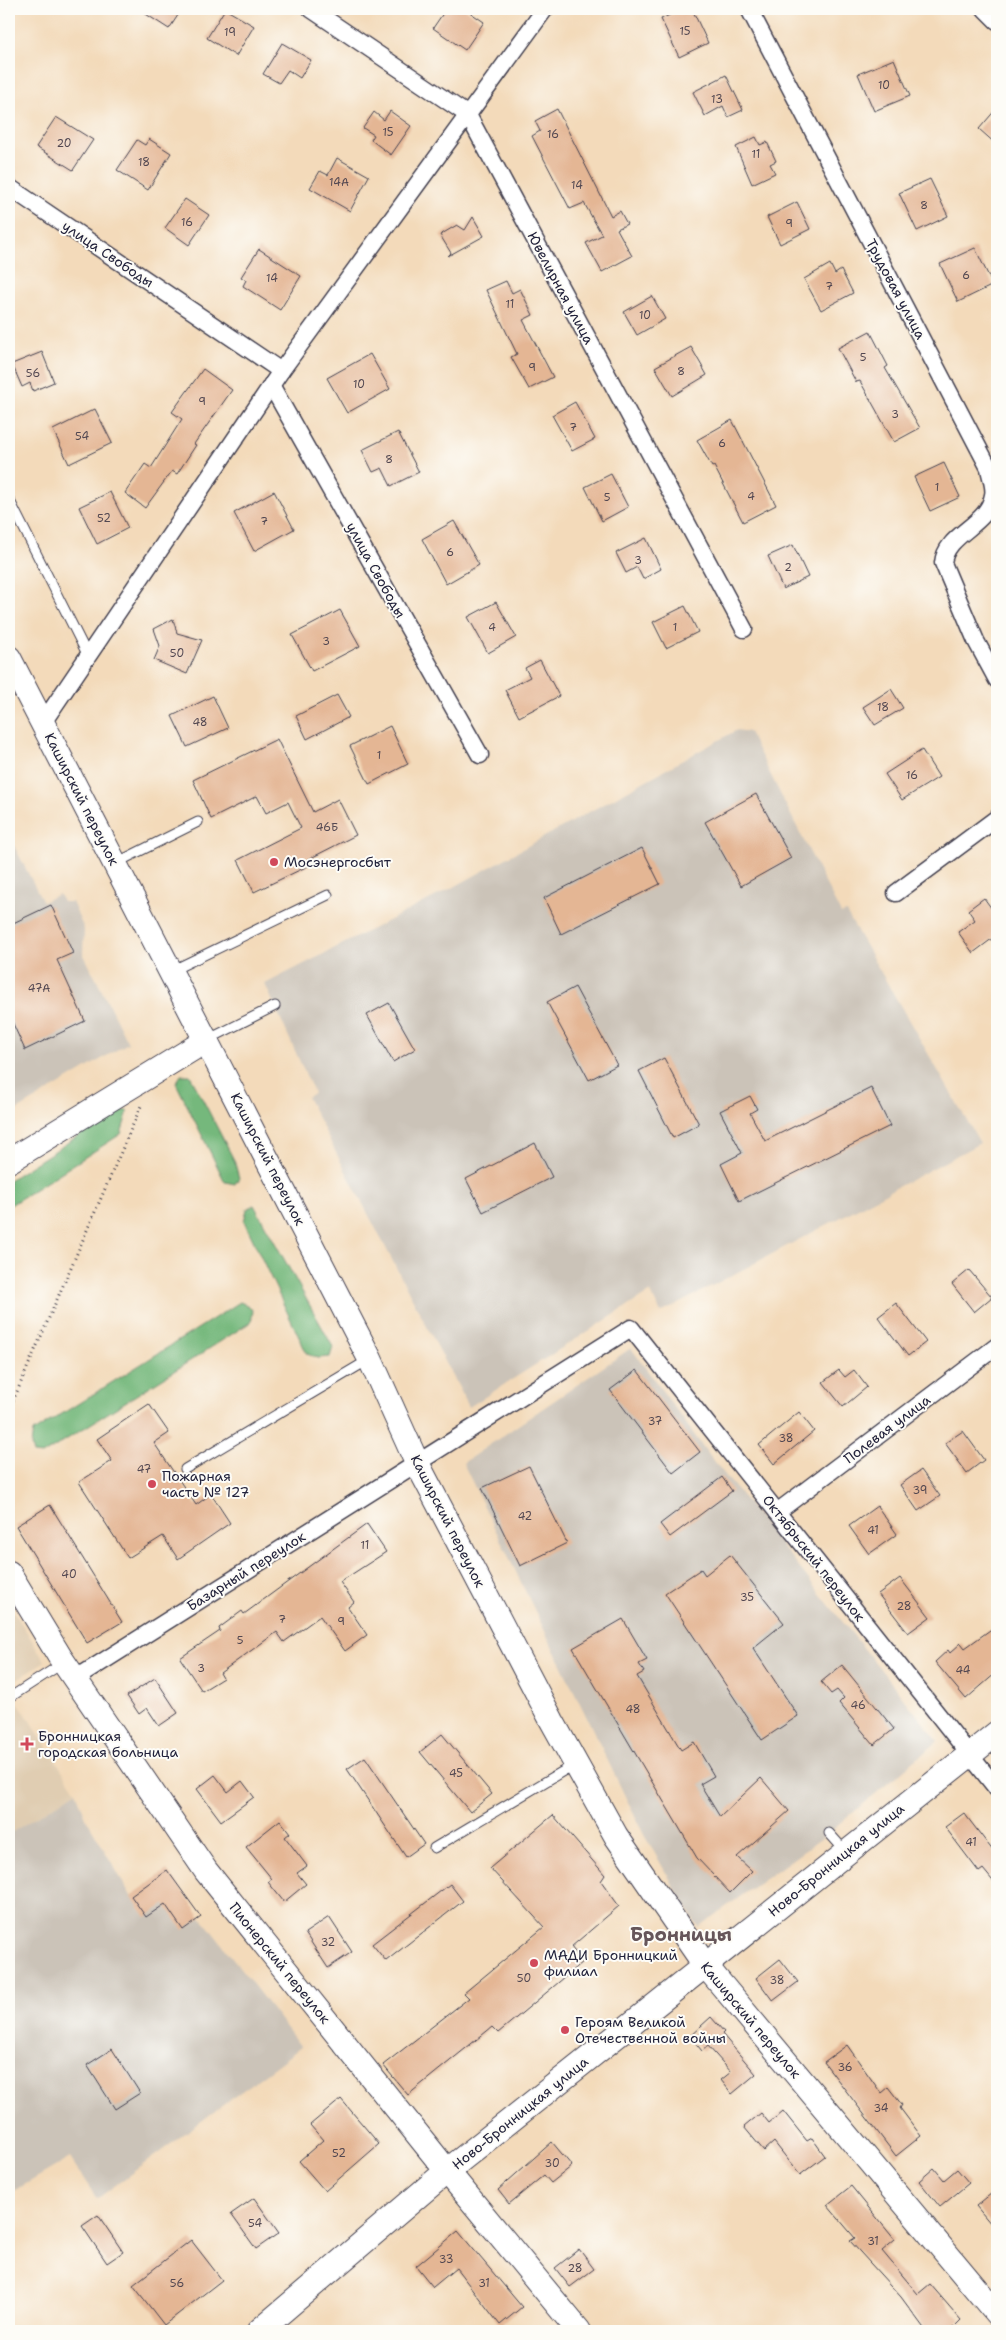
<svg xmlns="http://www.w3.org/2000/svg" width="1006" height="2340" font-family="'Shantell Sans',sans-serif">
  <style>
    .built { fill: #e0cdb2 }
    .industrial { fill: #cbc3b8 }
    .forest { fill: #75b87c; stroke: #4c6d5c }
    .building { fill: #e4b694 }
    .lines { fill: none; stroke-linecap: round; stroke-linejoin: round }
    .lane-casing { stroke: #413e4e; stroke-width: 11 }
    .street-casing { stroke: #413e4e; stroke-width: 19 }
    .secondary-casing { stroke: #413e4e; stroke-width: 26 }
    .path { stroke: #413e4e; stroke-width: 3; stroke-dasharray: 1 4; stroke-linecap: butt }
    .lane { stroke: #fff; stroke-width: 9 }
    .street { stroke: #fff; stroke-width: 16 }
    .secondary { stroke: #fff; stroke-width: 24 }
    .poi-dot { fill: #d1495b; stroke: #fdfcf7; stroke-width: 2 }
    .labels { text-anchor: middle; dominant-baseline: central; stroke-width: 4; stroke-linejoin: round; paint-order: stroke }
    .number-label { font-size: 11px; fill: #524751 }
    .street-label { font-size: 14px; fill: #22223b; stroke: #fdfcf7 }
    .poi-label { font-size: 14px; fill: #22223b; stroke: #fdfcf7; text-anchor: start }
    .district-label { font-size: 19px; font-weight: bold; fill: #66565a; stroke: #fdfcf7 }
  </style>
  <rect width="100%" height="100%" fill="#fdfcf7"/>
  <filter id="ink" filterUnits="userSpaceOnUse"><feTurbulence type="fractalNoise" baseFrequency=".02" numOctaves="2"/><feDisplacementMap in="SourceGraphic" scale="10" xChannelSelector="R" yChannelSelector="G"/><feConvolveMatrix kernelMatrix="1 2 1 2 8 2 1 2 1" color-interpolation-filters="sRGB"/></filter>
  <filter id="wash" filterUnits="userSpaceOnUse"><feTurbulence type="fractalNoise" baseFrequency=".0096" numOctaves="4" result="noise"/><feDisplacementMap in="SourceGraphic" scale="20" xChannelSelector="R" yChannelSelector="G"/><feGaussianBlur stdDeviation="1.12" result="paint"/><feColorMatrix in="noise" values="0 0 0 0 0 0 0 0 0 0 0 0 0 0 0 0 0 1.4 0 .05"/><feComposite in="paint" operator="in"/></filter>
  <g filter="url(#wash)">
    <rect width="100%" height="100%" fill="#f3daba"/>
    <g class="built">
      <polygon points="9,1604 45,1661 9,1684"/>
      <polygon points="9,1688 76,1792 9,1834"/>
    </g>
    <g class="industrial">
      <polygon points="737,730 749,732 841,914 846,912 980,1143 661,1313 650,1292 469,1407 307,1097 314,1093 265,984 454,887"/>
      <polygon points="9,836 43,902 59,894 63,902 72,902 84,929 83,953 128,1043 9,1115"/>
      <polygon points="631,1348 709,1455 938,1741 829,1833 698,1927 644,1835 463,1463"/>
      <polygon points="76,1792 87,1820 131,1896 146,1917 165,1904 183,1930 201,1917 301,2047 97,2199 70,2158 9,2194 9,1834"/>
    </g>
    <g class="forest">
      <polygon points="181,1075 190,1075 234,1160 239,1178 235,1184 225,1182 176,1083"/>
      <polygon points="119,1110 128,1111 121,1134 9,1206 9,1180"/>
      <polygon points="254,1205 333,1347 330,1357 318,1358 307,1354 244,1221 247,1209"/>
      <polygon points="240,1302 249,1306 253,1311 251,1322 42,1455 33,1454 31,1445 33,1432"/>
    </g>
    <g id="blocks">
      <g class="building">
        <polygon points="138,9 182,9 169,29"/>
        <polygon points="225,9 254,26 236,56 207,38"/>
        <polygon points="446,9 465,9 484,22 465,50 433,28"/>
        <polygon points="683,9 692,9 708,43 679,57 661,19"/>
        <polygon points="282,43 311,60 300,78 288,70 279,83 263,74"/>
        <polygon points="894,59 910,96 874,111 858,74"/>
        <polygon points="726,75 743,110 728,117 723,106 705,116 693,92"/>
        <polygon points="997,108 997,145 979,129"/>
        <polygon points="557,109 611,216 620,211 627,224 617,229 632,256 602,272 586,243 602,235 584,203 570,209 532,136 540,131 535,121"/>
        <polygon points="390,111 411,126 391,155 371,140 374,135 363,128 374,112 384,120"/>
        <polygon points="56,117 93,140 73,170 36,147"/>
        <polygon points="756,137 760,145 767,142 776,161 770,164 775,173 752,184 736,147"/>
        <polygon points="149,139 171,153 148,190 117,170 137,140 145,145"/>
        <polygon points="337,158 369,176 350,211 310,188 320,171 328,175"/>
        <polygon points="930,179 948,216 917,231 899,193"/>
        <polygon points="185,199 209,215 189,245 165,228"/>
        <polygon points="797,202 810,229 780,244 767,217"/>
        <polygon points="473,217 484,236 448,256 451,253 440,235 457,225 465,230"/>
        <polygon points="975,248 993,285 958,302 940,264"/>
        <polygon points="259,249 301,276 280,310 243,286 246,280 241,277"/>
        <polygon points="830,264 835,274 841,270 853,293 821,310 804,279"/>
        <polygon points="506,281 512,293 520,289 533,315 523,320 553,377 529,389 511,357 517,354 486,290"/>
        <polygon points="652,296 665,319 637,335 624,312"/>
        <polygon points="870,331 888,366 885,368 920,428 894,442 860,381 856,382 838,348"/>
        <polygon points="691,347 707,375 672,396 655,367"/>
        <polygon points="42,352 54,382 33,391 30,383 22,387 12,364"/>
        <polygon points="370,354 390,389 347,413 327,378"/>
        <polygon points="203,369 232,390 194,444 196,445 177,474 172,471 145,508 125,493 145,464 151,468 182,419 172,412"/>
        <polygon points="575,402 595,439 572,451 552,415"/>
        <polygon points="95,409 112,443 69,464 53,430"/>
        <polygon points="732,420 776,505 743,522 714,466 712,467 697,440"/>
        <polygon points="398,432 419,472 391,486 382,468 373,472 362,450"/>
        <polygon points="944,463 960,497 930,511 914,477"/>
        <polygon points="611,474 628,507 602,521 585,487"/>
        <polygon points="274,491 294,529 254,551 234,513"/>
        <polygon points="110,492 128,528 97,544 79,507"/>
        <polygon points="454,521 479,565 446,584 422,539"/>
        <polygon points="646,538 661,569 643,579 637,567 626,573 616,553"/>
        <polygon points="793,545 808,577 783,589 768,556"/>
        <polygon points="496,602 516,637 488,653 468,617"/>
        <polygon points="685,606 698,632 666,648 653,622"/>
        <polygon points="340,610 360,646 312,671 292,635"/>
        <polygon points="173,619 177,633 202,640 187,674 154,660 160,646 154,629"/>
        <polygon points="540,660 559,696 519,717 505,690 530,677 525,668"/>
        <polygon points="891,689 903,708 875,725 863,707"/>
        <polygon points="337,695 349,717 307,739 296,716"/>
        <polygon points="213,696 228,728 187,747 172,716"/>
        <polygon points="390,726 408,764 369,784 350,746"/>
        <polygon points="277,739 313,812 338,799 356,835 307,860 310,865 254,892 238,860 301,828 288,802 266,813 257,796 211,819 193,780"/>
        <polygon points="922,750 939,777 902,800 885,774"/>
        <polygon points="756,794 791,858 741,886 705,822"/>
        <polygon points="642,848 660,884 561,934 544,898"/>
        <polygon points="984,898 997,916 997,935 973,953 958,932 975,920 968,910"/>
        <polygon points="51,905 73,953 57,960 85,1021 25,1050 9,1015 9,925"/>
        <polygon points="575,987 617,1065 589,1080 547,1002"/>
        <polygon points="389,1003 415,1049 393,1062 367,1015"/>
        <polygon points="664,1058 699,1124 673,1138 639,1071"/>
        <polygon points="871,1088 890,1126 739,1201 721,1164 742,1153 720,1111 750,1096 757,1109 750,1113 765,1141"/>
        <polygon points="535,1143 552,1177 483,1212 466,1179"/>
        <polygon points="969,1270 992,1297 974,1312 952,1284"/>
        <polygon points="896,1303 926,1342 908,1356 878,1317"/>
        <polygon points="637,1370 700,1452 673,1473 610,1390"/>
        <polygon points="839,1370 845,1377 854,1370 867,1387 843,1407 823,1382"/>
        <polygon points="149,1404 169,1433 154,1443 196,1505 211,1494 230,1523 178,1559 163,1536 128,1558 79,1482 112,1461 97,1439"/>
        <polygon points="799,1412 814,1431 774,1464 759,1445"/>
        <polygon points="963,1431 984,1460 967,1473 945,1443"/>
        <polygon points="529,1466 567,1543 520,1566 482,1488"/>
        <polygon points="921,1470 940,1496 918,1511 900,1485"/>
        <polygon points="722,1477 732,1491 670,1537 660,1524"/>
        <polygon points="50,1505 122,1622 87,1643 16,1526"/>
        <polygon points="877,1506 897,1534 869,1554 849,1526"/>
        <polygon points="367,1524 386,1552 340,1582 354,1602 348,1607 367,1635 345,1651 320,1616 284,1642 277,1632 220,1673 223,1678 202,1691 180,1658 220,1631 219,1628 242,1611 244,1614"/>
        <polygon points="730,1555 784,1623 753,1648 798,1716 762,1740 665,1593 701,1569 705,1575"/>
        <polygon points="900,1578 930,1617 908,1633 878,1594"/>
        <polygon points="623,1619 647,1660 639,1664 644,1672 637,1676 681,1750 694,1742 714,1776 700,1784 720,1817 761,1778 789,1811 737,1857 752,1871 730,1893 697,1858 573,1648"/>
        <polygon points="997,1625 997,1672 966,1699 935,1662 948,1650 950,1653 961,1643 965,1648"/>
        <polygon points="842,1665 894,1729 874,1745 839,1703 844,1698 837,1690 831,1694 821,1682"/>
        <polygon points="155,1678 178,1713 159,1726 147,1708 139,1714 127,1696"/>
        <polygon points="442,1734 492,1794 470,1812 420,1752"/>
        <polygon points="365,1757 424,1844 406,1857 347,1769"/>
        <polygon points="215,1775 228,1792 242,1781 254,1797 221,1821 197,1789"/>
        <polygon points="964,1813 997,1856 997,1886 983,1869 979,1872 945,1827"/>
        <polygon points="553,1815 605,1875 601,1881 619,1906 571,1947 583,1962 498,2033 492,2027 408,2095 383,2065 469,1998 464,1993 544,1927 490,1868"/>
        <polygon points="280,1820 290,1833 285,1837 307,1866 297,1873 306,1884 284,1902 268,1882 272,1879 246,1847"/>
        <polygon points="167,1870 201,1917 183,1930 165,1904 146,1917 131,1896"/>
        <polygon points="450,1884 463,1901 386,1961 372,1944"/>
        <polygon points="329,1917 352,1952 328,1968 305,1933"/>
        <polygon points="780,1959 798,1982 773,2001 756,1978"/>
        <polygon points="711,2017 724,2032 722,2034 756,2074 732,2094 721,2080 731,2072 708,2046 702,2051 690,2036"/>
        <polygon points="847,2045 881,2093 888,2087 902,2105 900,2108 921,2136 896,2156 824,2062"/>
        <polygon points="112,2049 140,2093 115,2109 87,2065"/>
        <polygon points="341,2099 379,2144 325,2191 299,2161 323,2140 310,2125"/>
        <polygon points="783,2111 807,2141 812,2138 825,2156 800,2175 774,2142 764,2151 744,2127 761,2113 769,2123"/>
        <polygon points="552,2142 572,2166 551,2183 544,2175 509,2204 498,2190"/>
        <polygon points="934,2168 944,2180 957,2169 969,2183 940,2207 919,2181"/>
        <polygon points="851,2186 895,2240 882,2251 918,2294 930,2284 961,2320 950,2331 926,2331 901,2297 850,2241 855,2238 827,2205"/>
        <polygon points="997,2189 997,2231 976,2206"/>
        <polygon points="254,2198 279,2233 256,2249 231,2214"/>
        <polygon points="98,2215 123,2252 107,2263 82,2226"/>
        <polygon points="458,2231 522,2307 500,2325 456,2268 433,2287 416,2266"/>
        <polygon points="191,2240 222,2280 164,2325 133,2285"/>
        <polygon points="579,2249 594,2269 570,2287 555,2268"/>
      </g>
    </g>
  </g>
  <g filter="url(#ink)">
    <use href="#blocks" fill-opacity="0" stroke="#413e4e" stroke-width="1"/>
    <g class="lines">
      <g class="lane-casing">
        <g id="lane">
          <polyline points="9,499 88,656"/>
          <polyline points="116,863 198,822"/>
          <polyline points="171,971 328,895"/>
          <polyline points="207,1040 275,1006"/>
          <polyline points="185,1469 370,1359"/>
          <polyline points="9,1698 63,1663"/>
          <polyline points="829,1833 846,1852"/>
          <polyline points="434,1848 575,1764"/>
        </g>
      </g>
      <g class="street-casing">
        <g id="street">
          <polyline points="311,9 468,115 744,629"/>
          <path d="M749,9L989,468C990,476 995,487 993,495C988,526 946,533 943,563L976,641L997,680"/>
          <polyline points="985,9 997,21"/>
          <polyline points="9,187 281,371"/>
          <polyline points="271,385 480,755"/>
          <polyline points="42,724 281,371 545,9"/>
          <polyline points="896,893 997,818"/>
          <polyline points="777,1512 997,1346"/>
          <polyline points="75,1679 631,1328 997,1789"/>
        </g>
      </g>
      <g class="secondary-casing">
        <g id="secondary">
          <polyline points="9,658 370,1359 417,1463 552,1721 616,1836 705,1965 997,2314"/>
          <polyline points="9,1161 207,1040"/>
          <polyline points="9,1573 60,1657 206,1871 447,2171 579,2331"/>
          <polyline points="259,2331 447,2171 997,1733"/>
        </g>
      </g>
      <polyline class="path" points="9,1410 141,1106"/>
      <use href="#lane" class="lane"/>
      <use href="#street" class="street"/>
      <use href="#secondary" class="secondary"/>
    </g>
  </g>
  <g class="poi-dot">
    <circle cx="274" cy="862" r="5"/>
    <circle cx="152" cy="1484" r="5"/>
    <path d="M24.5 1736.5h5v5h5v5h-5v5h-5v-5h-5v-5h5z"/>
    <circle cx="534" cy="1963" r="5"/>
    <circle cx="565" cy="2030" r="5"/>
  </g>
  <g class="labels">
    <g class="number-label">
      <text x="685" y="31">15</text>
      <text x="230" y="32">19</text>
      <text x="884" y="85">10</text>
      <text x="717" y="99">13</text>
      <text x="388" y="132">15</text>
      <text x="553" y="134">16</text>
      <text x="64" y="143">20</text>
      <text x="756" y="154">11</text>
      <text x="144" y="162">18</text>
      <text x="339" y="182">14А</text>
      <text x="577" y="185">14</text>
      <text x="924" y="205">8</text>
      <text x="187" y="222">16</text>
      <text x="789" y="223">9</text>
      <text x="966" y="275">6</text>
      <text x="272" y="278">14</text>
      <text x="829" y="286">7</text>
      <text x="510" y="304">11</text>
      <text x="645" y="315">10</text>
      <text x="863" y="357">5</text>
      <text x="532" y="367">9</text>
      <text x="681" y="371">8</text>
      <text x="33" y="373">56</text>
      <text x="359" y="384">10</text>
      <text x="202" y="401">9</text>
      <text x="895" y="414">3</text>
      <text x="573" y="427">7</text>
      <text x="82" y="436">54</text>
      <text x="722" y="443">6</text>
      <text x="389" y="459">8</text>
      <text x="937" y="487">1</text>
      <text x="751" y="496">4</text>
      <text x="607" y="497">5</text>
      <text x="104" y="518">52</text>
      <text x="264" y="521">7</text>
      <text x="450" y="552">6</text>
      <text x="638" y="560">3</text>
      <text x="788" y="567">2</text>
      <text x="492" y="627">4</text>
      <text x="675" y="627">1</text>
      <text x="326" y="641">3</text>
      <text x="177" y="653">50</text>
      <text x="883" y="707">18</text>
      <text x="200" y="722">48</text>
      <text x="379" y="755">1</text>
      <text x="912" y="775">16</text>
      <text x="327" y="827">46Б</text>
      <text x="39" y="988">47А</text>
      <text x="655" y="1421">37</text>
      <text x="786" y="1438">38</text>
      <text x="144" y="1469">47</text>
      <text x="920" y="1490">39</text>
      <text x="525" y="1516">42</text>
      <text x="873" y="1530">41</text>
      <text x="365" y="1545">11</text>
      <text x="69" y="1574">40</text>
      <text x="747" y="1597">35</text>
      <text x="904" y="1606">28</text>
      <text x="282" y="1619">7</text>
      <text x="341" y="1621">9</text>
      <text x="240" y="1640">5</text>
      <text x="201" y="1668">3</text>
      <text x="963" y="1670">44</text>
      <text x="858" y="1705">46</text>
      <text x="633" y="1709">48</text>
      <text x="456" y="1773">45</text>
      <text x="971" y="1842">41</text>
      <text x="328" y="1942">32</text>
      <text x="524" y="1978">50</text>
      <text x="777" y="1980">38</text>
      <text x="845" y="2067">36</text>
      <text x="881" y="2108">34</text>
      <text x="339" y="2153">52</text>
      <text x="552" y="2163">30</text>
      <text x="255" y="2223">54</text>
      <text x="873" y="2241">31</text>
      <text x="446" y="2259">33</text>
      <text x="575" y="2268">28</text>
      <text x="177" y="2283">56</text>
      <text x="484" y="2283">31</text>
    </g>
    <g class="street-label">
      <text transform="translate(108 254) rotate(34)">улица Свободы</text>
      <text transform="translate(561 288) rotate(62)">Ювелирная улица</text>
      <text transform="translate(896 289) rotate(62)">Трудовая улица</text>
      <text transform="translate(376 570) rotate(61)">улица Свободы</text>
      <text transform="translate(82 799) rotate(63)">Каширский переулок</text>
      <text transform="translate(268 1159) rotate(63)">Каширский переулок</text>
      <text transform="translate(887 1429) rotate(-37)">Полевая улица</text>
      <text transform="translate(448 1521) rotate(63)">Каширский переулок</text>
      <text transform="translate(814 1558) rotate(52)">Октябрьский переулок</text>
      <text transform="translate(246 1571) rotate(-32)">Базарный переулок</text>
      <text transform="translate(836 1860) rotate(-39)">Ново-Бронницкая улица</text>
      <text transform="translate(280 1963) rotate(51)">Пионерский переулок</text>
      <text transform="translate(751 2020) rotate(50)">Каширский переулок</text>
      <text transform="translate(520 2113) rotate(-39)">Ново-Бронницкая улица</text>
    </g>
    <g class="poi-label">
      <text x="284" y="862">Мосэнергосбыт</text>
      <text x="162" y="1476">Пожарная<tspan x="162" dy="16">часть № 127</tspan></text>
      <text x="38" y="1736">Бронницкая<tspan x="38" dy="16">городская больница</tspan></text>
      <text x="544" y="1955">МАДИ Бронницкий<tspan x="544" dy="16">филиал</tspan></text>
      <text x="575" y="2022">Героям Великой<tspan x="575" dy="16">Отечественной войны</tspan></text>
    </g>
    <g class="district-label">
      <text x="681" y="1934">Бронницы</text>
    </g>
  </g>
  <rect width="1006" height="2340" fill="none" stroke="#fdfcf7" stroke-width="30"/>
</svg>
